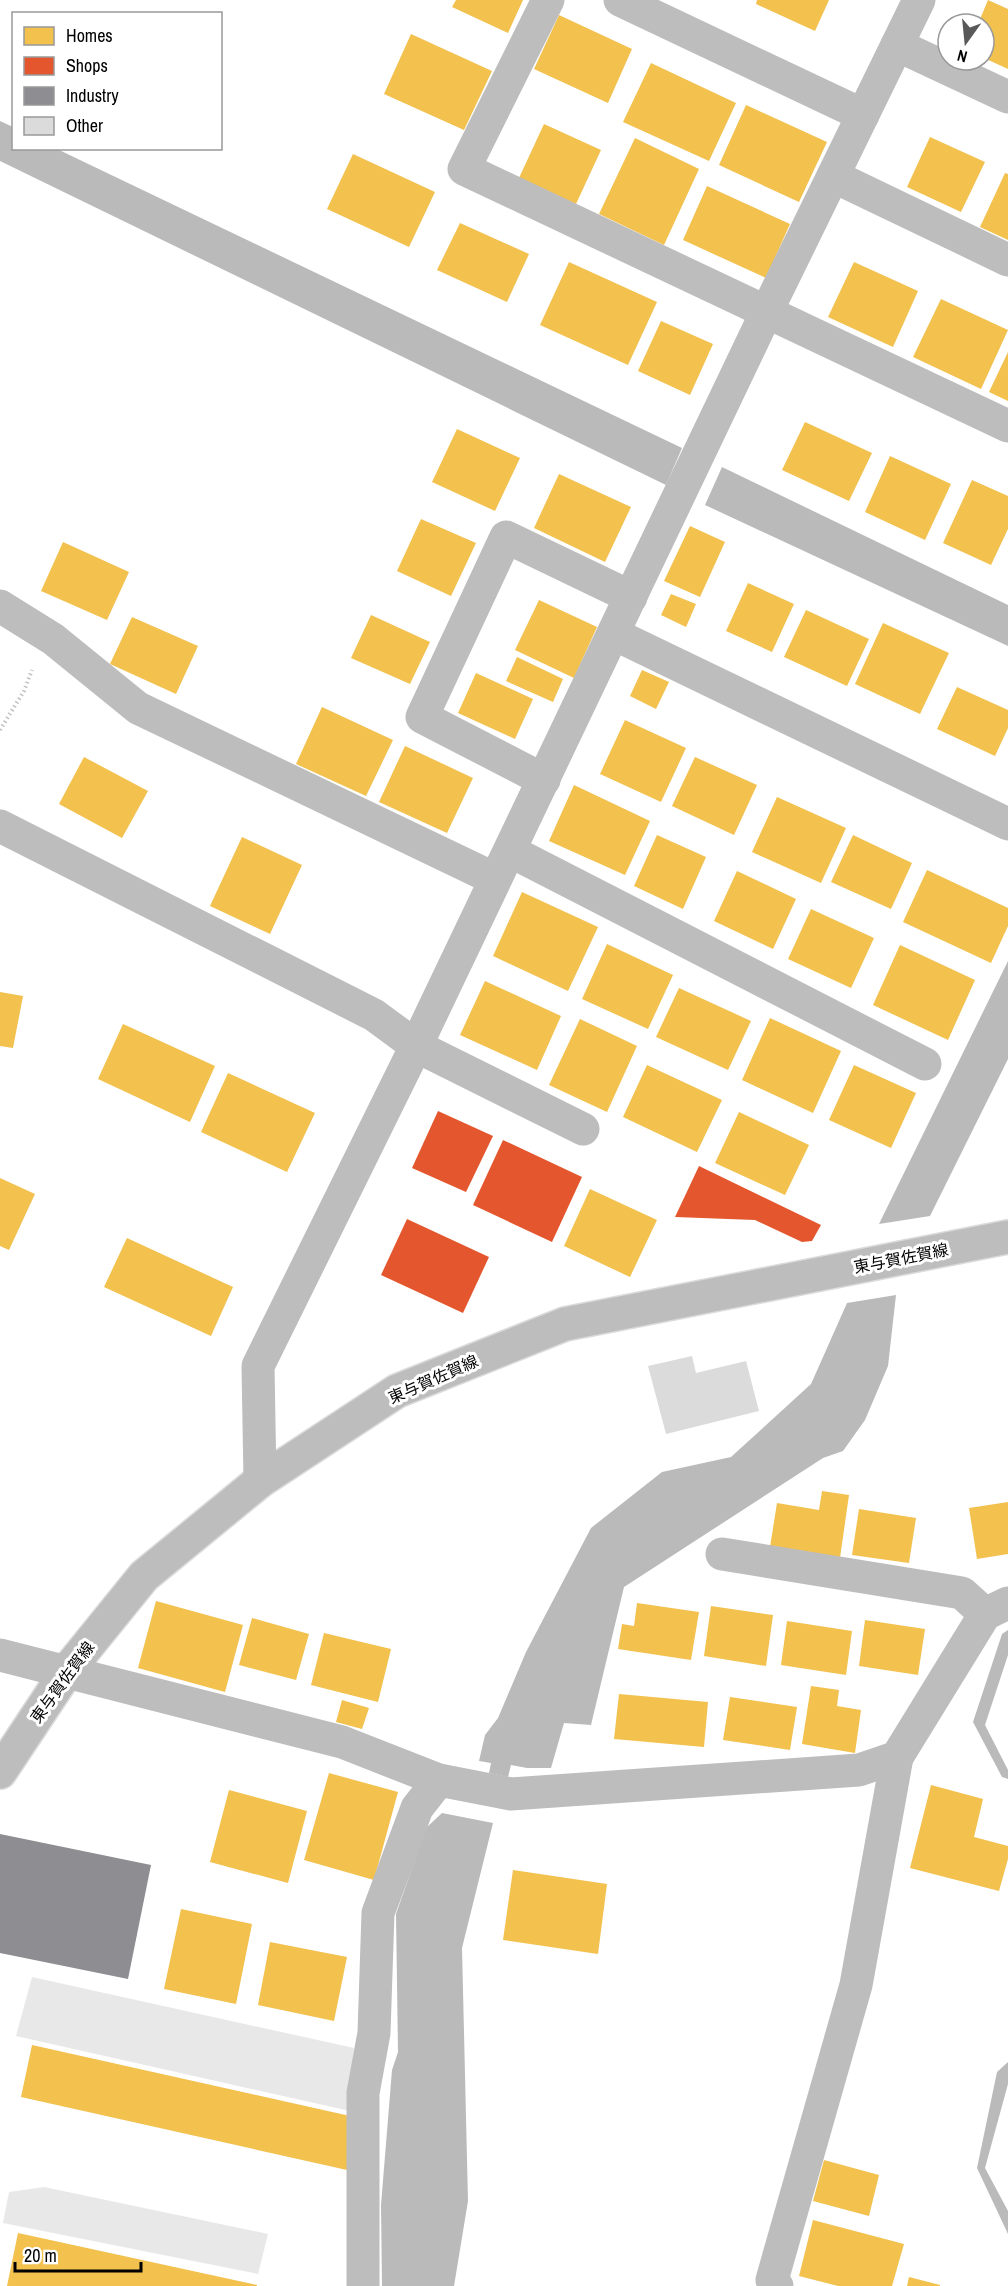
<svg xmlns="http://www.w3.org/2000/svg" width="1008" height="2286" font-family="'Archivo Narrow','Noto Sans JP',sans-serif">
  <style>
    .green { fill: #e8e8e8 }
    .water { fill: #bababa }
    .homes { fill: #f2c14e }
    .shops { fill: #e4572e }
    .industry { fill: #8d8d92 }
    .building { fill: #dbdbdb }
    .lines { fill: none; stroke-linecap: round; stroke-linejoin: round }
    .major-casing { stroke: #dbdbdb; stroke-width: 36 }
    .path { stroke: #c2c2c2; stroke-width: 4; stroke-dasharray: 1.5 3; stroke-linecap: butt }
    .minor { stroke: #bdbdbd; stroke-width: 33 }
    .major { stroke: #bdbdbd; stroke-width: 33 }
    .labels { text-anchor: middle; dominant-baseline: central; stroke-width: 6; stroke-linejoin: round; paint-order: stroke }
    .street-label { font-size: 16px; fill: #000; stroke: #fff }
  </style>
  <rect width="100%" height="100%" fill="#fff"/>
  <g class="green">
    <polygon points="32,1977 354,2048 350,2111 16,2036"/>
    <polygon points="44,2187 268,2234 258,2274 3,2223 9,2192"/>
  </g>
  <g class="water">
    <polygon points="0,121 13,127 14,148 57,149 682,448 666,485 0,161"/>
    <polygon points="722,467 1008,605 1008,646 705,505"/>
    <polygon points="1008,961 1008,1059 930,1216 879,1224"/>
    <polygon points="896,1295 888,1366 865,1420 843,1451 823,1458 624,1587 591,1725 564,1723 551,1768 527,1768 511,1765 508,1777 489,1773 491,1763 479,1761 485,1735 498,1718 526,1652 591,1528 662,1472 731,1457 811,1384 847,1303"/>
    <polygon points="1008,1630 1008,1655 985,1725 1008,1770 1008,1779 1002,1777 973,1722 1002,1634"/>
    <polygon points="442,1813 493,1823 462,1948 468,2201 454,2286 382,2286 381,2205 392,2070 398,2052 396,1914 426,1828"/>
    <polygon points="1008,2062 1008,2084 985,2168 1008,2211 1008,2234 977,2168 997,2072"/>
  </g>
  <g class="homes">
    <polygon points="456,0 523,0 508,33 452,7"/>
    <polygon points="757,0 829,0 815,31 756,4"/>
    <polygon points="988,0 1008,9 1008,69 984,58 984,24 978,24"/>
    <polygon points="559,15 632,49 608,103 534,69"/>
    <polygon points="411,34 492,71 464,130 384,94"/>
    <polygon points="651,63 736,103 709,161 623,122"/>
    <polygon points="746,105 827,142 799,202 719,165"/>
    <polygon points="544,124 601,150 576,204 519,178"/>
    <polygon points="930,137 985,162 961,212 907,187"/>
    <polygon points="635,138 699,169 664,245 599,214"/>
    <polygon points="353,154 435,192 409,247 327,209"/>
    <polygon points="1005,173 1008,174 1008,240 980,227"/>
    <polygon points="707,186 790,224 766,278 683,240"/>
    <polygon points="460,223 529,254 507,302 437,270"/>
    <polygon points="569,262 657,302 628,365 540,325"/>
    <polygon points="854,262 918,291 893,347 828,317"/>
    <polygon points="941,299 1008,330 981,389 913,357"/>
    <polygon points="661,321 713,344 690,395 638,371"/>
    <polygon points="1008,352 1008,401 989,392"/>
    <polygon points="805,422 872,453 849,501 782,470"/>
    <polygon points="457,429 520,458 495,511 432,482"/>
    <polygon points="890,456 951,484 925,540 865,512"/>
    <polygon points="559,474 631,507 605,562 534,528"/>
    <polygon points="972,480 1008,496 1008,529 991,565 943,543"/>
    <polygon points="421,519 476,543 451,596 397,571"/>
    <polygon points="690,526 725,542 700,597 664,581"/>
    <polygon points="63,542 129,572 107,620 41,591"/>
    <polygon points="748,583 794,604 772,652 726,631"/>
    <polygon points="671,594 696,604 686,627 661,615"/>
    <polygon points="539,600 597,627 574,678 515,650"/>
    <polygon points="806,610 869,639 847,686 784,657"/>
    <polygon points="371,615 430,642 410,684 351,658"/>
    <polygon points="132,617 198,646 176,694 110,664"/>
    <polygon points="883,623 949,653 920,714 855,684"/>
    <polygon points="517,657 563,679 553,702 506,681"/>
    <polygon points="642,670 669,682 656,709 630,696"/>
    <polygon points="476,673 533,699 515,739 458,713"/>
    <polygon points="957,687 1008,710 1008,728 995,756 937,729"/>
    <polygon points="322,707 393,740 366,796 296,764"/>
    <polygon points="625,720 686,748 661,802 600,774"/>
    <polygon points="405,746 473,778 447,833 379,802"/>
    <polygon points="84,757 148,791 122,838 59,804"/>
    <polygon points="695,757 757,785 734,835 672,806"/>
    <polygon points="574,785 650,821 625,875 549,841"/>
    <polygon points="777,797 846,828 821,883 752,852"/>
    <polygon points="657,835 706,857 683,909 634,886"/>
    <polygon points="853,835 912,863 891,909 831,882"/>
    <polygon points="242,837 302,865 270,934 210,906"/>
    <polygon points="927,870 1008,908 1008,926 991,963 903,922"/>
    <polygon points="737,871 796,899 773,949 714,921"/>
    <polygon points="522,892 598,927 568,991 493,956"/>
    <polygon points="811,909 874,938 851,988 788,959"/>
    <polygon points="607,944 673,975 648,1029 582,999"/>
    <polygon points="900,945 975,980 948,1040 873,1005"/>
    <polygon points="485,981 561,1016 537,1070 460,1035"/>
    <polygon points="679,988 751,1021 728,1070 656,1037"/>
    <polygon points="0,992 23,996 13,1048 0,1046"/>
    <polygon points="770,1018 841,1051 813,1113 742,1080"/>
    <polygon points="580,1019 637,1046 607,1112 549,1085"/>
    <polygon points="123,1024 215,1066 190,1122 98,1079"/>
    <polygon points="647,1065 722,1100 697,1152 623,1117"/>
    <polygon points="854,1065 916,1093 891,1148 829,1120"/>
    <polygon points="228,1073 315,1113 287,1172 201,1132"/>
    <polygon points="739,1112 809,1145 785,1195 715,1163"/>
    <polygon points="0,1178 35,1194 9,1250 0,1246"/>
    <polygon points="590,1189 657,1220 630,1277 564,1246"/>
    <polygon points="127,1238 233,1287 211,1336 104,1287"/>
    <polygon points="822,1491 849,1495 840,1558 770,1547 777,1503 819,1510"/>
    <polygon points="1008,1502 1008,1554 977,1559 969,1508"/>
    <polygon points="859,1509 916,1518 909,1563 852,1555"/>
    <polygon points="156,1601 243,1625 225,1692 138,1668"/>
    <polygon points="637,1603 699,1612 691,1660 618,1649 622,1624 634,1626"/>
    <polygon points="711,1606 773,1615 766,1666 704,1656"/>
    <polygon points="252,1618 309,1634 296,1680 239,1665"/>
    <polygon points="865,1620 925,1629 918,1675 859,1666"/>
    <polygon points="787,1621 852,1631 846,1675 781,1665"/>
    <polygon points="324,1633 391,1649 378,1702 311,1685"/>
    <polygon points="811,1686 839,1690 837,1706 861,1710 855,1753 802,1744"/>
    <polygon points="619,1694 708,1702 704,1747 614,1739"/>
    <polygon points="730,1697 797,1707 790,1750 723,1740"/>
    <polygon points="342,1700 369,1708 362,1729 336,1722"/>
    <polygon points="329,1773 398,1792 374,1880 304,1860"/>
    <polygon points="931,1785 983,1799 974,1837 1008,1846 1008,1859 999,1891 910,1868"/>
    <polygon points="229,1790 307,1811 288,1883 210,1862"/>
    <polygon points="513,1870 607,1884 598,1954 503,1940"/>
    <polygon points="181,1909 252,1924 236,2004 164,1989"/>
    <polygon points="270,1942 347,1957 334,2021 258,2005"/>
    <polygon points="32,2045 359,2118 347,2170 21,2097"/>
    <polygon points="824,2160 879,2175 869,2216 813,2201"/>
    <polygon points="813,2220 904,2244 892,2286 838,2286 799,2276"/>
    <polygon points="18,2233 257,2285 257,2286 7,2286"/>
    <polygon points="909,2277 940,2285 940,2286 907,2286"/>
  </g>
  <g class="shops">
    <polygon points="438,1111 493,1136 466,1192 412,1168"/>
    <polygon points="503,1140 582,1177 552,1242 473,1205"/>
    <polygon points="699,1166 821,1225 812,1241 802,1242 755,1220 675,1217"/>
    <polygon points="407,1219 489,1257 463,1313 381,1275"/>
  </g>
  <polygon class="industry" points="0,1834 151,1865 128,1979 0,1953"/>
  <polygon class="building" points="692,1356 696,1373 746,1361 759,1411 666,1434 648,1366"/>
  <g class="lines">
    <g class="major-casing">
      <polyline id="major" points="0,1772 67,1671 144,1576 260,1481 397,1391 565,1324 1008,1237"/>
    </g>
    <polyline class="path" points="0,730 24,691 32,670"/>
    <g class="minor">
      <polyline points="548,0 464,169 1008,426"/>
      <polyline points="620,0 863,115"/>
      <polyline points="897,45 1008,97"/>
      <polyline points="833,176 1008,260"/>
      <polyline points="0,606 53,639 138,708 495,879"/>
      <polyline points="614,634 1008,824"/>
      <polyline points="544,780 422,717 506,537 631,597"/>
      <polyline points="0,826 374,1015 416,1046 583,1129"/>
      <polyline points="510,851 925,1064"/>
      <polyline points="260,1481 258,1366 416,1046 766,313 919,0"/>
      <polyline points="722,1554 962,1593 985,1614"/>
      <polyline points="0,1655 342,1742 439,1780 511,1794 859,1770 897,1757 985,1614 1008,1603"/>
      <polyline points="363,2286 363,2093 374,2033 378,1913 417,1808 439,1780"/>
      <polyline points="777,2286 772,2280 856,1985 897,1757"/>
    </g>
    <use href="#major" class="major"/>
  </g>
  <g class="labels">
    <g class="street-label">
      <text transform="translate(901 1258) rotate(-11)">東与賀佐賀線</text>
      <text transform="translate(433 1379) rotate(-24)">東与賀佐賀線</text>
      <text transform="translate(62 1682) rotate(-54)">東与賀佐賀線</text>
    </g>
  </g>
  <rect x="12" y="12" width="210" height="138" fill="#ffffff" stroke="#999999" stroke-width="1.5"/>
  <rect x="24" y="27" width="30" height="18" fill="#f2c14e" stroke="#999999" stroke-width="1.5"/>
  <text x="66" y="42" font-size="18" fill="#000000">Homes</text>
  <rect x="24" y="57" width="30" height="18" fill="#e4572e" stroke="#999999" stroke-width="1.5"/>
  <text x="66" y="72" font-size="18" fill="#000000">Shops</text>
  <rect x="24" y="87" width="30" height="18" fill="#8d8d92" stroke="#999999" stroke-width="1.5"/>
  <text x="66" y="102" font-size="18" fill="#000000">Industry</text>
  <rect x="24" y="117" width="30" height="18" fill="#dbdbdb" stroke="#999999" stroke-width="1.5"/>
  <text x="66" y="132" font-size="18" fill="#000000">Other</text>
  <g transform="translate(966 42) rotate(195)"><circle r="28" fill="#ffffff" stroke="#999999" stroke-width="1.5"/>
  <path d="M0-4.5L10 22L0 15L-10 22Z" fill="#595959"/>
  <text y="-9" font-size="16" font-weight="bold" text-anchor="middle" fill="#000000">N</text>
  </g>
  <path d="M15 2262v9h126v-9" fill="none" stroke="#000000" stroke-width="3"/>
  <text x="24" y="2262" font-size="18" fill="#000000" stroke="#ffffff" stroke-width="4.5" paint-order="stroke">20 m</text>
</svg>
